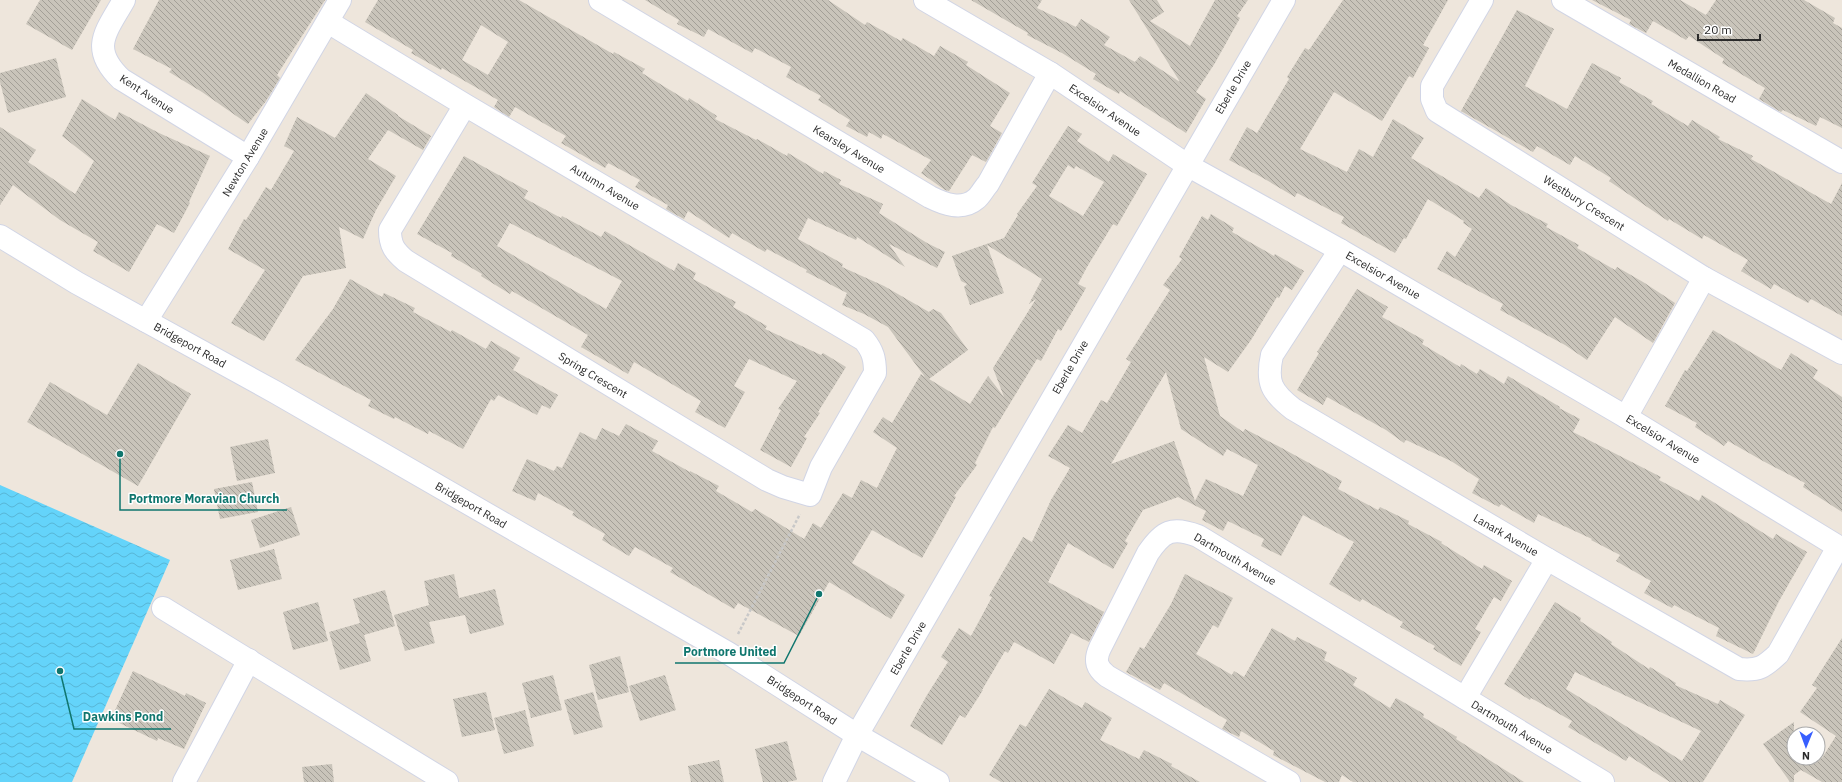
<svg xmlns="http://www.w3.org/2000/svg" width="1842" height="782" font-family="'IBM Plex Sans',sans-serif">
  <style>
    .water { fill: url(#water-waves) }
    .building { fill: url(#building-back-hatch); fill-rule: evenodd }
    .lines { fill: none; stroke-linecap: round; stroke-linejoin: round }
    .minor-casing { stroke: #d1d5e5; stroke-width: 24 }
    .secondary-casing { stroke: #d1d5e5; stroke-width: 24 }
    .path { stroke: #c8c8c8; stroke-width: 2.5; stroke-dasharray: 3 2; stroke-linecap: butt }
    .minor { stroke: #fff; stroke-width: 22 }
    .secondary { stroke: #fff; stroke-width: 22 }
    .labels { text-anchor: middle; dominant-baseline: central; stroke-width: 3; stroke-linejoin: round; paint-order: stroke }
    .street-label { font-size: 11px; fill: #2b2b2b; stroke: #fff }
    .leader { fill: none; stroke: #0f766e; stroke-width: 1.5 }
    .callout-dot { fill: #0f766e; stroke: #fff; stroke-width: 1.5 }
    .callout-label { font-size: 12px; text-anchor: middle; font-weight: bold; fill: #0f766e; stroke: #fff; stroke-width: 3; stroke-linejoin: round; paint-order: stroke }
  </style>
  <defs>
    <pattern id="water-waves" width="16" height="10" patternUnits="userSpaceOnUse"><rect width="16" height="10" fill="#64d4fa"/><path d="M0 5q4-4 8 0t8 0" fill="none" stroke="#57b6d6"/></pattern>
    <pattern id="building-back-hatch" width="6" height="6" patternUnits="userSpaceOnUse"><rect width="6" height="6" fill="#c9c4ba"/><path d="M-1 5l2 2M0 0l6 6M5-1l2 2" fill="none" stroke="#a39f97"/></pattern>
  </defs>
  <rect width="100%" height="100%" fill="#eee6dc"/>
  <polygon class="water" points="0,485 170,560 72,782 0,782"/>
  <g class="building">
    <polygon points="40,0 101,0 72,50 26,24"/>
    <polygon points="159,0 325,0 277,75 280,78 266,101 248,124 202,92 169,72 172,69 133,49"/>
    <path d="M378,0H519L613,54L614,52L645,69L642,73L688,101L689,98L717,116L715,119L756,140L757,139L787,156L788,153L823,174L824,171L841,180L839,184L883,204L879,213L927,243L945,252L937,268L889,244L905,267L857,237L856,240L808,218L798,239L843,264L842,267L884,286L929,312L933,309L941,313L968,350L929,379L970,404L988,376L1004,397L993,368L1036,299L1029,304L1042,279L987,245L1004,293L970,305L964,287L967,284L961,281L952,256L1004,238L1018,215L1017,214L1037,186L1032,183L1068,126L1082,134L1077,141L1109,162L1113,154L1147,174L1117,226L1113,224L1087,267L1078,284L1086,288L1061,331L1058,329L1041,361L1037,359L995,428L993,427L975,463L977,465L954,496L956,497L922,558L872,530L852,563L905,595L891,619L829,582L799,636L738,603L734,609L670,572L673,568L635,547L629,556L602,540L605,534L572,515L574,512L538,493L535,501L512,491L527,459L554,471L557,466L562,468L580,432L596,440L602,428L619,436L626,424L658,441L652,451L690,472V471L719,486L716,491L752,512L755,509L804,539L813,523L821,528L843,493L852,498L861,480L877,488L897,448L873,432L883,417L892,423L921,374L925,377L888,327L864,314L842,305L847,293L806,272L807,270L767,249L765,252L732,233L729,238L688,211L684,219L671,212L666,209L668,205L635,187L640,180L608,163L605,168L561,143L566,136L515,107L509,117L494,107L498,100L442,68L441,70L411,53L413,50L365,22ZM481,25L508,42L488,75L462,60ZM1068,165L1074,169L1076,166L1104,182L1083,216L1049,196Z"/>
    <polygon points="645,0 828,0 865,25 867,22 901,41 903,38 934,56 940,46 968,62 966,65 1010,93 990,126 1002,133 986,162 972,155 949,191 945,190 921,173 931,160 883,134 881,139 869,132 867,137 846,126 850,120 818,100 821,96 786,77 791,67 755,48 752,53 708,29 704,37 677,24 679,20"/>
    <polygon points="971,0 1042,0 1037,8 1076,27 1081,19 1110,37 1104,45 1135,62 1140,56 1180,82 1129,0 1157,0 1164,12 1150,21 1190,46 1215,0 1248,0 1237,16 1240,18 1215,63 1196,92 1206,99 1186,133 1120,91 1119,94 1093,79 1096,74 1062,53 1027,35 1028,33"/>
    <polygon points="1343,0 1448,0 1423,45 1429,48 1413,78 1409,76 1382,121 1334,92 1300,149 1347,172 1359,149 1373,157 1393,119 1424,138 1411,158 1479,198 1486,188 1511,205 1548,224 1546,227 1579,245 1577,248 1615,270 1617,267 1643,282 1675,303 1653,343 1615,317 1587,360 1565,345 1500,310 1503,304 1437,269 1447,251 1455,257 1472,229 1463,223 1464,221 1428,199 1406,239 1404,238 1395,253 1341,223 1344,217 1297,193 1295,197 1263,178 1229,160 1247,127 1257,133 1289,79 1287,77 1305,48 1309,50"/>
    <polygon points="1592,0 1680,0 1706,15 1716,0 1804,0 1835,18 1833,23 1842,28 1842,128 1820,117 1816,126 1783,110 1781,112 1759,99 1765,88 1722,63 1724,59 1689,36 1686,40 1653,21 1646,33 1629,24 1631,20"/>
    <polygon points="1517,10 1554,29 1525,86 1567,109 1592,63 1621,78 1619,82 1653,101 1651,104 1688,126 1692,120 1720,137 1718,139 1753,156 1751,159 1831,204 1842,183 1842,316 1811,299 1808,303 1774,284 1771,289 1741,271 1748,260 1704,235 1702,239 1669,219 1668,221 1609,181 1611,178 1575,156 1570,165 1537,146 1533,152 1461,111"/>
    <polygon points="56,58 66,97 8,113 0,82 0,73"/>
    <polygon points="366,93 398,115 398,116 431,136 423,150 388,130 368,159 396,176 376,210 363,239 339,227 346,268 303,276 264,341 231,323 265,270 228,249 244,219 246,220 266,187 271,190 294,151 284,146 297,117 335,138"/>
    <polygon points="82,99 115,120 119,112 159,133 210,156 189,202 190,203 174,233 157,224 129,272 93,251 98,242 60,220 13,185 0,205 0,127 36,150 28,162 75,194 94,161 62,136"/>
    <path d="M464,156L528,191L524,198L561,218L562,216L601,237L605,231L674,271L678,263L696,273L693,279L736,302L733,307L767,326L765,329L821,355L823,353L846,367L818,412L820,413L804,437L807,438L791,467L760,450L781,410L778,409L797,381L749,359L734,386L745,392L725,428L695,412L701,401L634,362L628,374L581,347L588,335L512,291L510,294L481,276L482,274L451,256L452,253L417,234ZM510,223L622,281L606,309L497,246Z"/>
    <path d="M1211,214L1234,228L1232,232L1274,256L1275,254L1304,271L1292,290L1285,286L1279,298L1277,297L1251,340L1228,372L1204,357L1220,416L1243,432L1245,429L1278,446L1342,481L1338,489L1378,510L1380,507L1409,521L1408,524L1442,542L1441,543L1482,569L1484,565L1512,581L1501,601L1494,597L1475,629L1481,632L1461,666L1433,649L1435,646L1400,627L1403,622L1362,599L1360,602L1329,584L1354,542L1303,515L1281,556L1261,546L1264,539L1228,521L1223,531L1202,520L1206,511L1178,497L1143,510L1125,541L1128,543L1113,569L1068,543L1048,582L1104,612L1089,642L1071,633L1054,664L1014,642L1008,653L1005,651L982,690H983L965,718L960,715L942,745L910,726L927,695L948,662L941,657L959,628L971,636L992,597L989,596L1023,537L1032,542L1051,500L1070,468L1048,456L1068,425L1082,433L1101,400L1107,403L1131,362L1126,359L1170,290L1163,285L1182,259L1179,257L1202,216L1208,220ZM1166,372L1181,429L1223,456L1227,449L1258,465L1243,496L1206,479L1195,501L1174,441L1111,464Z"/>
    <polygon points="350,279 382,297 384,293 415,308 413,312 451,332 452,330 486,349 491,341 520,358 513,370 558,395 550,409 542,405 537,415 498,395 494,401 491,399 463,449 429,431 428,434 395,417 394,419 368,406 371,400 295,360 333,309"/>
    <polygon points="1357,289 1388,307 1382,317 1424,340 1422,344 1460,367 1461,364 1477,374 1480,369 1504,384 1508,376 1560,407 1559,408 1580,419 1573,432 1661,477 1659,480 1699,501 1702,495 1773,539 1776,534 1807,552 1779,601 1753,654 1716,636 1719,628 1674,605 1672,608 1644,593 1651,581 1616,561 1620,555 1591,540 1592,539 1538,514 1534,523 1501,504 1499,507 1472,493 1479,479 1451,461 1406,440 1404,443 1386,430 1327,397 1323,405 1297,390 1319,353 1317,352"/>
    <polygon points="1713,330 1781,370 1791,353 1818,370 1813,378 1842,397 1842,512 1803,487 1805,483 1763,461 1728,441 1724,446 1695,427 1697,423 1665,406 1685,370 1687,371"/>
    <polygon points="138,363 191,394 138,486 27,422 50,382 107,415"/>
    <polygon points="268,439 275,473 237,481 230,447"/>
    <polygon points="252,482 258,512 220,519 214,489"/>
    <polygon points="291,507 300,535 260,548 251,520"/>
    <polygon points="274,549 282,579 238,590 230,560"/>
    <polygon points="454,574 459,598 495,589 504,625 470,634 465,615 429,622 435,643 405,651 394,615 429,605 424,581"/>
    <polygon points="1185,574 1233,598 1218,628 1213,625 1196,654 1232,675 1234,671 1244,677 1272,628 1295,641 1297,637 1327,652 1324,660 1357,678 1353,685 1390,708 1396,698 1424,714 1423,717 1457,737 1456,739 1524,782 1353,782 1342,775 1339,782 1325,782 1273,755 1274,751 1241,731 1239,737 1222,729 1227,720 1164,683 1160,690 1126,672 1140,647 1144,649 1171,604"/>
    <polygon points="385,590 395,626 364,635 371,661 340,670 329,632 360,623 353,599"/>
    <polygon points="318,602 328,641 293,650 283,612"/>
    <path d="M1555,602L1581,618L1580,621L1612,642L1611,644L1649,669L1650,667L1676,683L1675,685L1718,704L1720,700L1745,715L1703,782H1670L1629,756L1626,761L1568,727L1572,721L1531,698L1530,700L1504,684ZM1575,672L1701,731L1682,761L1566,689Z"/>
    <polygon points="1842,638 1842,782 1822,782 1801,770 1794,775 1794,782 1790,782 1763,744 1794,722 1794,758 1822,758 1836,736 1800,712 1817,688 1812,685"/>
    <polygon points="620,656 629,692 598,700 589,665"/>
    <polygon points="133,671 185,696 186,693 206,703 184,749 158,738 157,741 111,719"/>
    <polygon points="553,675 562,710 531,718 522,683"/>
    <polygon points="665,675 676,710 640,721 629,686"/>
    <polygon points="1049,689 1082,708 1085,702 1112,718 1100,740 1139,759 1144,750 1172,764 1171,766 1200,782 1001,782 989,775 1020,724 1026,727"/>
    <polygon points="486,692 495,730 462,737 453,699"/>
    <polygon points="593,692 603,727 574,735 564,700"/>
    <polygon points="525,710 534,746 504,754 494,718"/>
    <polygon points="787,741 797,780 787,782 763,782 755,749"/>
    <polygon points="719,760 724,782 691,782 688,766"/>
    <polygon points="332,764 334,782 304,782 302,767"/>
  </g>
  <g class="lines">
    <g class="minor-casing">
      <g id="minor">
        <path d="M124,0C106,32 89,48 121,79L248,157"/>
        <path d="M600,0L930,197C944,204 962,211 976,199C981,195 984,188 988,184L1050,73"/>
        <polyline points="925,0 1050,73 1187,165 1340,250 1626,417 1842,549"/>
        <polyline points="1482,0 1432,86 1432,99 1437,111 1704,278 1842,353"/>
        <polyline points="1563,0 1842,162"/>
        <path d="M328,22L465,105L864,340C873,351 875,359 875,373L821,467L810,495L783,487L767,480L406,261C394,251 390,245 390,230L465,105"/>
        <path d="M1340,250L1272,355C1266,382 1271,392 1293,409L1547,559L1739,669C1759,671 1764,667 1778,654L1838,547"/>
        <polyline points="146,321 248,157 340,0"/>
        <polyline points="1626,417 1704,278"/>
        <polyline points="163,608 447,782"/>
        <polyline points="1465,698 1547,559"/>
        <polyline points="184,782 249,660"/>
        <polyline points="834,782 857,735 1284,0"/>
        <path d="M1289,782L1107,676C1097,668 1094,661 1100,648L1148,553C1163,531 1172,526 1198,536L1603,782"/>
      </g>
    </g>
    <g class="secondary-casing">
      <polyline id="secondary" points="0,236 77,283 275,392 728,653 857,735 938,782"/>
    </g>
    <polyline class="path" points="738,634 800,514"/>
    <use href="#minor" class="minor"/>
    <use href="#secondary" class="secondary"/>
  </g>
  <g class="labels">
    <g class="street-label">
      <text transform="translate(1702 81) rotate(30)">Medallion Road</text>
      <text transform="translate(1233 87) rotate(-60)">Eberle Drive</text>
      <text transform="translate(147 94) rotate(33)">Kent Avenue</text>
      <text transform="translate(1105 110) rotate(34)">Excelsior Avenue</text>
      <text transform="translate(849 149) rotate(31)">Kearsley Avenue</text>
      <text transform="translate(245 162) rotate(-59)">Newton Avenue</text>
      <text transform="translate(605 187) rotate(31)">Autumn Avenue</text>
      <text transform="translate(1584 203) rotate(32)">Westbury Crescent</text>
      <text transform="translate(1383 275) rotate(30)">Excelsior Avenue</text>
      <text transform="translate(190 345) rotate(29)">Bridgeport Road</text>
      <text transform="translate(1070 367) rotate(-60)">Eberle Drive</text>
      <text transform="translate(593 375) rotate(31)">Spring Crescent</text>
      <text transform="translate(1663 439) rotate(31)">Excelsior Avenue</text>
      <text transform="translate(471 505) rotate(30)">Bridgeport Road</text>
      <text transform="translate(1506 535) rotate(30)">Lanark Avenue</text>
      <text transform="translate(1235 559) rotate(30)">Dartmouth Avenue</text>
      <text transform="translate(908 648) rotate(-60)">Eberle Drive</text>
      <text transform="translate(802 700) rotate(33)">Bridgeport Road</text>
      <text transform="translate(1512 727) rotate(31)">Dartmouth Avenue</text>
    </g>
  </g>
  <path class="leader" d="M120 454L120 510H287M819 594L784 663H675M60 671L74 729H171"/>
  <g class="callout-dot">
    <circle cx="120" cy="454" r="4"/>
    <circle cx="819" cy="594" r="4"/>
    <circle cx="60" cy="671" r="4"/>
  </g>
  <g class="callout-label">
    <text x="204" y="503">Portmore Moravian Church</text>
    <text x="730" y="656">Portmore United</text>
    <text x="123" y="721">Dawkins Pond</text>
  </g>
  <g transform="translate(1806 746) rotate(181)"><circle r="19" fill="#ffffff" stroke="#aaaaaa"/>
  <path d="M0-3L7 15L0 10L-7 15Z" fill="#385fff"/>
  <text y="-6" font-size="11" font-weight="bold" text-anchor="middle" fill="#2b2b2b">N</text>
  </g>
  <path d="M1698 34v6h62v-6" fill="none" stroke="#2b2b2b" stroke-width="2"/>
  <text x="1704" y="34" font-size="12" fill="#2b2b2b" stroke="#ffffff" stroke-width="3" paint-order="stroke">20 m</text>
</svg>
